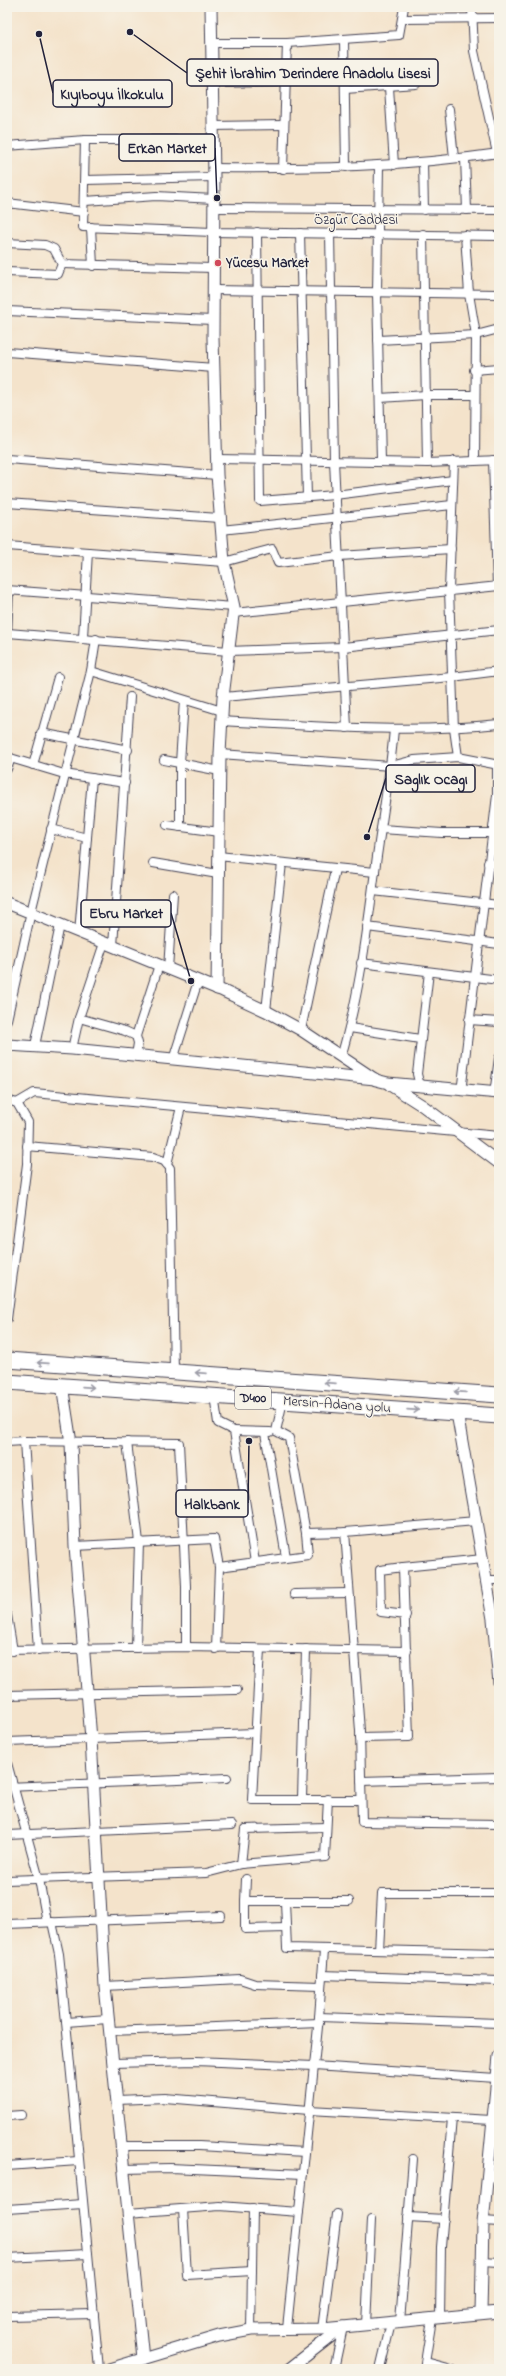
<svg xmlns="http://www.w3.org/2000/svg" width="506" height="2376" font-family="'Indie Flower',sans-serif">
  <style>
    .lines { fill: none; stroke-linecap: round; stroke-linejoin: round }
    .street-casing { stroke: #423f51; stroke-width: 10 }
    .secondary-casing { stroke: #423f51; stroke-width: 13 }
    .highway-casing { stroke: #423f51; stroke-width: 17 }
    .street { stroke: #fff; stroke-width: 8 }
    .secondary { stroke: #fff; stroke-width: 11 }
    .highway { stroke: #fff; stroke-width: 15 }
    .oneway { stroke: #9c9ca7 }
    .poi-dot { fill: #d1495b; stroke: #f7f3e8; stroke-width: 1.5 }
    .labels { text-anchor: middle; dominant-baseline: central; stroke-width: 3; stroke-linejoin: round; paint-order: stroke }
    .shield { fill: #f7f3e8; stroke: #62616f; stroke-width: 1 }
    .shield-label { font-size: 13px; font-weight: bold; fill: #22223b }
    .street-label { font-size: 14px; fill: #22223b; stroke: #f7f3e8 }
    .poi-label { font-size: 14px; font-weight: bold; fill: #22223b; stroke: #f7f3e8; text-anchor: start }
    .leader { fill: none; stroke: #22223b; stroke-width: 1.5 }
    .callout-dot { fill: #22223b; stroke: #f7f3e8; stroke-width: 1.5 }
    .callout { fill: #f7f3e8; stroke: #22223b; stroke-width: 1.5 }
    .callout-label { font-size: 15px; text-anchor: middle; font-weight: bold; fill: #22223b }
  </style>
  <rect width="100%" height="100%" fill="#f7f3e8"/>
  <filter id="ink" filterUnits="userSpaceOnUse"><feTurbulence type="fractalNoise" baseFrequency=".025" numOctaves="2"/><feDisplacementMap in="SourceGraphic" scale="8" xChannelSelector="R" yChannelSelector="G"/><feConvolveMatrix kernelMatrix="1 2 1 2 8 2 1 2 1" color-interpolation-filters="sRGB"/></filter>
  <filter id="wash" filterUnits="userSpaceOnUse"><feTurbulence type="fractalNoise" baseFrequency=".012" numOctaves="4" result="noise"/><feDisplacementMap in="SourceGraphic" scale="16" xChannelSelector="R" yChannelSelector="G"/><feGaussianBlur stdDeviation="0.9" result="paint"/><feColorMatrix in="noise" values="0 0 0 0 0 0 0 0 0 0 0 0 0 0 0 0 0 1.4 0 .05"/><feComposite in="paint" operator="in"/></filter>
  <g filter="url(#wash)">
    <rect width="100%" height="100%" fill="#f4e3cb"/>
  </g>
  <g filter="url(#ink)">
    <g class="lines">
      <g class="street-casing">
        <g id="street">
          <polyline points="472,7 474,51 497,153"/>
          <polyline points="403,19 499,18"/>
          <polyline points="344,40 346,167"/>
          <polyline points="211,43 287,43 399,35 404,7"/>
          <polyline points="211,83 286,82"/>
          <polyline points="389,87 394,165"/>
          <polyline points="345,89 416,84"/>
          <polyline points="449,109 454,158"/>
          <polyline points="212,126 284,125"/>
          <polyline points="85,140 83,227 213,232 499,236"/>
          <polyline points="7,146 85,140 213,140"/>
          <polyline points="465,158 467,210"/>
          <polyline points="423,162 424,210"/>
          <polyline points="379,165 377,293 381,461"/>
          <path d="M214,168C309,169 404,167 499,153"/>
          <polyline points="283,169 287,43"/>
          <polyline points="85,180 214,177"/>
          <polyline points="85,201 156,196 214,199"/>
          <polyline points="7,203 84,212"/>
          <polyline points="214,208 499,210"/>
          <polyline points="91,227 93,266"/>
          <polyline points="257,232 260,501 335,495 453,480"/>
          <polyline points="300,233 307,497"/>
          <polyline points="330,233 334,461 347,728"/>
          <polyline points="423,234 427,463"/>
          <polyline points="465,235 469,294 476,335 475,460"/>
          <polyline points="7,243 45,245 54,249 62,264 213,268"/>
          <polyline points="7,272 58,274 62,264"/>
          <polyline points="213,290 499,294"/>
          <polyline points="7,311 213,320"/>
          <polyline points="378,340 476,335 499,329"/>
          <polyline points="7,352 214,368"/>
          <polyline points="474,370 499,368"/>
          <polyline points="380,398 426,395 474,395"/>
          <polyline points="7,459 217,475"/>
          <polyline points="217,459 427,463 499,460"/>
          <polyline points="493,460 497,586"/>
          <polyline points="454,461 449,590 454,729 458,757"/>
          <polyline points="7,503 219,518"/>
          <polyline points="221,530 452,505"/>
          <polyline points="7,546 224,562 272,549 278,563 339,556 451,549"/>
          <polyline points="7,590 234,607"/>
          <polyline points="233,613 499,586"/>
          <polyline points="8,633 229,651 343,647 499,630"/>
          <polyline points="7,636 9,591"/>
          <polyline points="83,637 88,552"/>
          <polyline points="91,671 222,711"/>
          <polyline points="223,697 452,677 499,671"/>
          <path d="M222,721C314,726 407,734 499,724"/>
          <polyline points="41,733 128,750"/>
          <polyline points="220,754 391,766 414,760 458,757 499,765"/>
          <polyline points="7,757 64,774 125,783"/>
          <polyline points="164,760 220,771"/>
          <polyline points="33,765 58,677"/>
          <polyline points="7,769 11,758"/>
          <polyline points="167,825 219,832"/>
          <polyline points="180,827 180,763 184,700"/>
          <polyline points="51,829 87,838"/>
          <polyline points="381,829 442,833 491,833"/>
          <polyline points="218,856 375,872"/>
          <polyline points="153,863 218,874"/>
          <polyline points="488,863 499,865"/>
          <polyline points="373,891 499,905"/>
          <polyline points="367,927 499,944"/>
          <polyline points="79,933 92,778"/>
          <polyline points="113,946 130,697"/>
          <polyline points="361,963 499,980"/>
          <polyline points="168,969 173,894"/>
          <polyline points="266,1011 282,863"/>
          <polyline points="79,1018 125,1031 136,1036"/>
          <polyline points="7,1020 31,912 91,671 96,639"/>
          <polyline points="469,1020 499,1022"/>
          <polyline points="350,1028 420,1039"/>
          <polyline points="301,1030 335,869"/>
          <polyline points="36,1041 60,925"/>
          <polyline points="72,1049 79,1018 104,943"/>
          <polyline points="136,1056 138,1043 136,1036 159,965"/>
          <path d="M341,1057C359,997 367,933 375,871C381,824 390,777 394,729"/>
          <polyline points="173,1060 198,981"/>
          <polyline points="462,1084 497,795 497,765"/>
          <polyline points="424,1086 419,1082 417,1074 429,972"/>
          <polyline points="495,1087 499,1058"/>
          <polyline points="7,1100 17,1103 28,1122 27,1164 7,1319"/>
          <polyline points="17,1103 34,1093 499,1136"/>
          <polyline points="27,1146 153,1157 164,1161 170,1168 174,1371"/>
          <polyline points="167,1164 181,1107"/>
          <polyline points="214,1395 218,1423 234,1431 255,1562"/>
          <polyline points="234,1431 270,1432"/>
          <polyline points="265,1433 286,1557"/>
          <polyline points="7,1442 24,1441"/>
          <polyline points="127,1442 139,1542 136,1648"/>
          <polyline points="345,1532 360,1731 362,1822 499,1824"/>
          <polyline points="306,1533 345,1532 476,1521"/>
          <polyline points="75,1546 214,1539 219,1567 216,1649"/>
          <polyline points="219,1567 308,1555 306,1533 289,1438 276,1431 283,1401"/>
          <polyline points="403,1567 380,1570 381,1612 406,1615"/>
          <polyline points="486,1580 499,1580"/>
          <polyline points="294,1594 349,1593"/>
          <polyline points="7,1615 13,1651"/>
          <polyline points="260,1649 252,1800 361,1800"/>
          <polyline points="7,1650 186,1647 407,1651"/>
          <polyline points="38,1650 24,1441 179,1443 186,1586 186,1647"/>
          <polyline points="7,1695 237,1690"/>
          <polyline points="360,1738 409,1737 403,1567 483,1559"/>
          <polyline points="7,1742 255,1733"/>
          <polyline points="7,1763 39,1879 47,1922"/>
          <polyline points="361,1781 499,1777"/>
          <polyline points="7,1787 227,1778"/>
          <polyline points="302,1799 306,1649"/>
          <polyline points="7,1835 232,1825"/>
          <polyline points="241,1864 245,1829 326,1827"/>
          <polyline points="246,1879 245,1901 285,1901 287,1948 499,1953"/>
          <polyline points="7,1880 206,1873 241,1864 325,1857 328,1799"/>
          <polyline points="245,1901 245,1929 286,1928"/>
          <polyline points="285,1901 349,1901"/>
          <polyline points="52,1922 59,1954 66,2022 99,2369"/>
          <polyline points="7,1924 221,1916"/>
          <polyline points="379,1950 382,1893 499,1893"/>
          <polyline points="322,1975 499,1981"/>
          <polyline points="105,1986 240,1979 255,1984 321,1986"/>
          <polyline points="319,2017 499,2023"/>
          <polyline points="66,2022 108,2019"/>
          <polyline points="110,2031 319,2023"/>
          <polyline points="113,2063 196,2061 314,2066 496,2078"/>
          <polyline points="117,2100 165,2098 309,2110 492,2120"/>
          <polyline points="7,2116 21,2115"/>
          <polyline points="121,2146 199,2146 305,2152"/>
          <polyline points="7,2166 78,2161"/>
          <polyline points="123,2169 170,2168 303,2174"/>
          <polyline points="487,2177 499,2178"/>
          <polyline points="7,2209 83,2204"/>
          <polyline points="183,2209 187,2275 252,2271"/>
          <polyline points="128,2213 220,2206 299,2212"/>
          <polyline points="408,2217 444,2219"/>
          <polyline points="483,2221 499,2222"/>
          <polyline points="7,2258 88,2254"/>
          <polyline points="482,2261 499,2262"/>
          <polyline points="7,2316 94,2314"/>
          <polyline points="440,2318 441,2247 452,2118"/>
          <polyline points="400,2322 413,2159"/>
          <polyline points="366,2325 371,2220"/>
          <polyline points="287,2328 319,2017 324,1950"/>
          <polyline points="322,2329 337,2214"/>
          <polyline points="251,2330 253,2208"/>
          <polyline points="426,2362 452,2369"/>
          <polyline points="334,2369 343,2327"/>
          <polyline points="380,2369 391,2323"/>
          <polyline points="424,2369 432,2319"/>
        </g>
      </g>
      <g class="secondary-casing">
        <g id="secondary">
          <polyline points="211,7 214,177 213,338 217,475 224,562 234,607 223,697 220,754 217,989"/>
          <polyline points="7,903 223,991 266,1011 301,1030 376,1080 388,1083 499,1093"/>
          <polyline points="7,1045 72,1049 375,1079"/>
          <polyline points="390,1085 423,1106 499,1163"/>
          <polyline points="62,1385 71,1443 75,1546 91,1739 105,1986 143,2359"/>
          <polyline points="457,1413 493,1619 499,1683"/>
          <polyline points="481,2313 483,2223 499,2056"/>
          <polyline points="109,2369 219,2336 251,2330 322,2329 499,2312"/>
          <polyline points="289,2369 343,2327"/>
        </g>
      </g>
      <g class="highway-casing">
        <g id="highway">
          <polyline points="7,1360 499,1395"/>
          <polyline points="7,1382 499,1416"/>
        </g>
      </g>
      <use href="#street" class="street"/>
      <use href="#secondary" class="secondary"/>
      <use href="#highway" class="highway"/>
    </g>
    <defs><path id="oneway-shaft" d="M-6 0H5M1.5-3L5.5 0L1.5 3" fill="none" stroke-width="1.6" stroke-linecap="round" stroke-linejoin="round"/></defs>
    <g class="oneway">
      <use href="#oneway-shaft" transform="translate(43 1363) rotate(-176)"/>
      <use href="#oneway-shaft" transform="translate(201 1373) rotate(-176)"/>
      <use href="#oneway-shaft" transform="translate(330 1383) rotate(-176)"/>
      <use href="#oneway-shaft" transform="translate(88 1387) rotate(4)"/>
      <use href="#oneway-shaft" transform="translate(460 1392) rotate(-176)"/>
      <use href="#oneway-shaft" transform="translate(413 1410) rotate(4)"/>
    </g>
  </g>
  <circle class="poi-dot" cx="218" cy="263" r="4"/>
  <g class="labels">
    <rect class="shield" x="235" y="1387" width="36" height="22" rx="3"/>
    <g class="shield-label">
      <text x="253" y="1398">D400</text>
    </g>
    <g class="street-label">
      <text x="356" y="220">Özgür Caddesi</text>
      <text transform="translate(337 1405) rotate(4)">Mersin-Adana yolu</text>
    </g>
    <g class="poi-label">
      <text x="226" y="263">Yücesu Market</text>
    </g>
  </g>
  <path class="leader" d="M130 32L187 73M39 34L53 93M217 198L215 148M367 837L386 778M191 981L171 913M249 1441L248 1503"/>
  <g class="callout-dot">
    <circle cx="130" cy="32" r="4"/>
    <circle cx="39" cy="34" r="4"/>
    <circle cx="217" cy="198" r="4"/>
    <circle cx="367" cy="837" r="4"/>
    <circle cx="191" cy="981" r="4"/>
    <circle cx="249" cy="1441" r="4"/>
  </g>
  <g class="callout">
    <rect x="187" y="59" width="251" height="27" rx="4"/>
    <rect x="53" y="80" width="119" height="27" rx="4"/>
    <rect x="119" y="134" width="96" height="27" rx="4"/>
    <rect x="386" y="765" width="89" height="27" rx="4"/>
    <rect x="81" y="900" width="90" height="27" rx="4"/>
    <rect x="176" y="1490" width="72" height="27" rx="4"/>
  </g>
  <g class="callout-label">
    <text x="313" y="78">Şehit İbrahim Derindere Anadolu Lisesi</text>
    <text x="112" y="99">Kıyıboyu İlkokulu</text>
    <text x="167" y="153">Erkan Market</text>
    <text x="431" y="784">Saglık Ocagı</text>
    <text x="126" y="918">Ebru Market</text>
    <text x="212" y="1509">Halkbank</text>
  </g>
  <rect width="506" height="2376" fill="none" stroke="#f7f3e8" stroke-width="24"/>
</svg>
